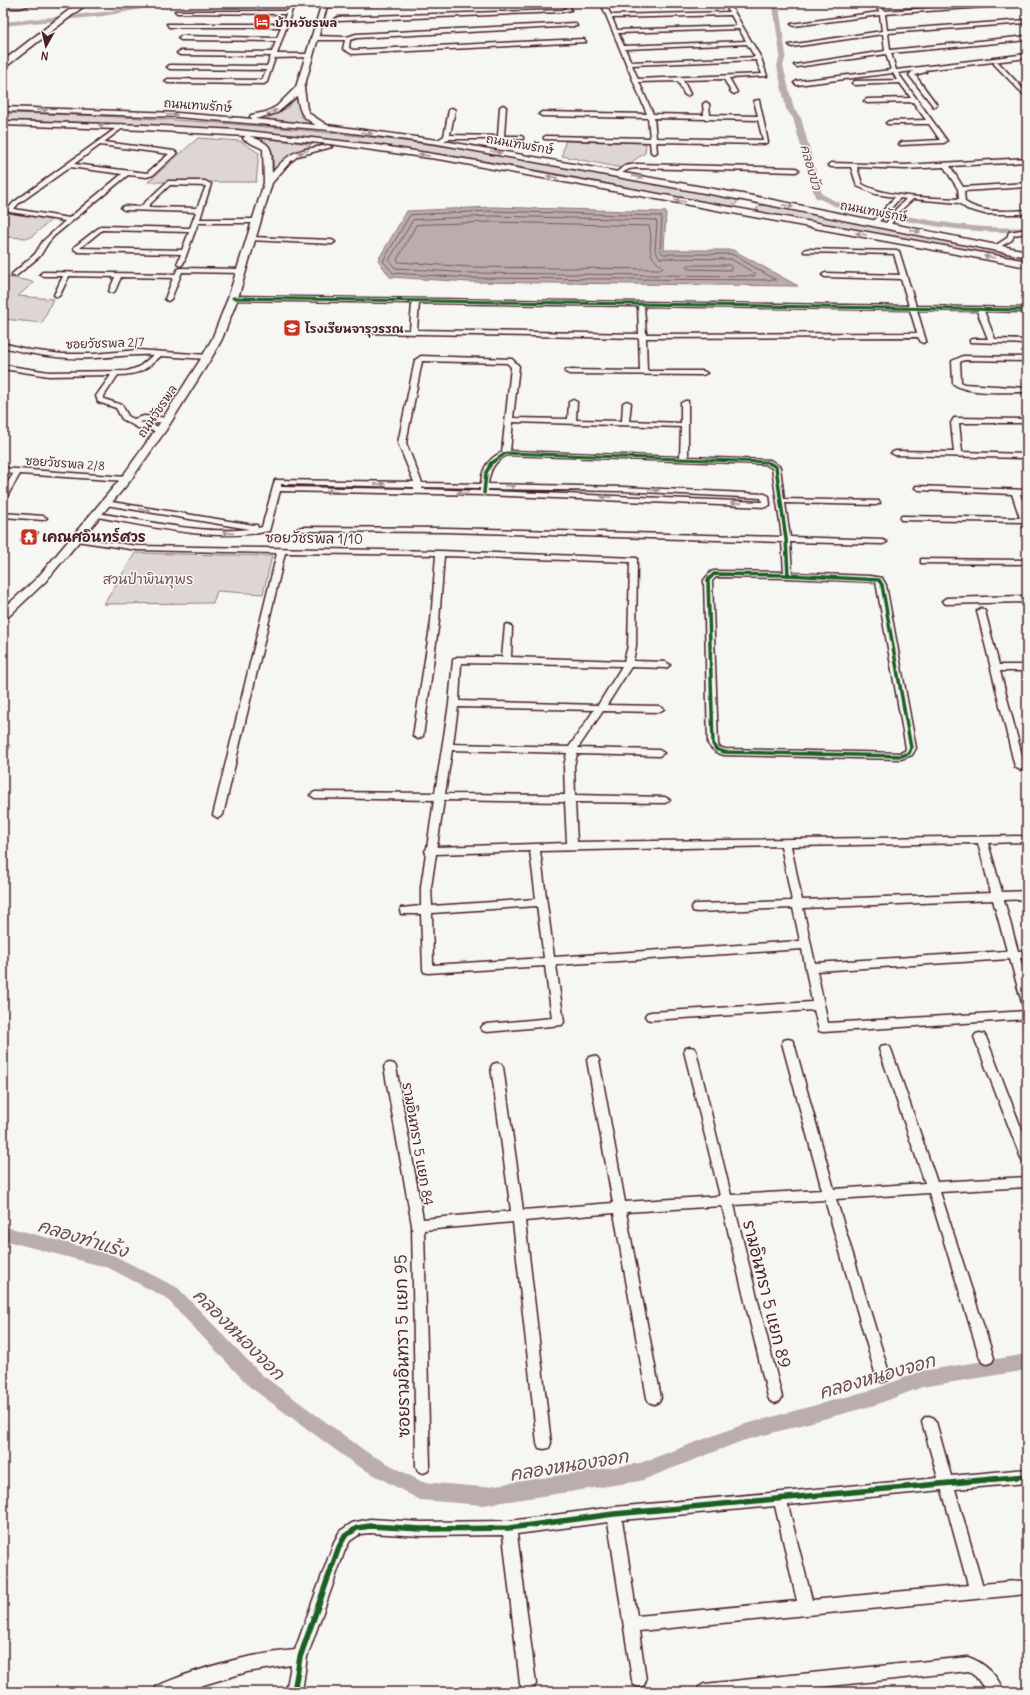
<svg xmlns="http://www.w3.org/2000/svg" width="1030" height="1695" font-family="Delius,'Playpen Sans Thai',sans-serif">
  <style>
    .green { fill: #ddd6d5; stroke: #947a80 }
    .water { fill: #bbadae; stroke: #8e747a }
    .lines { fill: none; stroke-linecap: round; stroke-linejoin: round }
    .shore { stroke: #77585f; stroke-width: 1 }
    .canal { fill: #bbadae; fill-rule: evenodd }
    .building { fill: #ccc1c0; stroke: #4a1f2b }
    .street-casing { stroke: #4a1f2b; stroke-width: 3 }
    .secondary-casing { stroke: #4a1f2b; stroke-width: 3 }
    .highway-casing { stroke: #4a1f2b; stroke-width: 3 }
    .street { fill: #f6f6f2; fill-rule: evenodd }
    .secondary { fill: #f6f6f2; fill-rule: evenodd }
    .highway { fill: #f6f6f2; fill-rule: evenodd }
    .cycleway-far2-casing { stroke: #f6f6f2; stroke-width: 4.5 }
    .cycleway-far1-casing { stroke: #f6f6f2; stroke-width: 5.5 }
    .cycleway-casing { stroke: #f6f6f2; stroke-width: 8 }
    .cycleway-far2 { stroke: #1b5e20; stroke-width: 3 }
    .cycleway-far1 { stroke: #1b5e20; stroke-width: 3.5 }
    .cycleway { stroke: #1b5e20; stroke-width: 5.5 }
    .oneway { fill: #a99598 }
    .labels { text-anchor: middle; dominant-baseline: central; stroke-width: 3; stroke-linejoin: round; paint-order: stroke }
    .far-poi-label { font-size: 12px; font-weight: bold; fill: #4a1f2b; stroke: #f6f6f2; text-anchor: start }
    .far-street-label { font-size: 12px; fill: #4a1f2b; stroke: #f6f6f2 }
    .far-water-label { font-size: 13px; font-style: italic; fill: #6c4a52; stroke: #f6f6f2 }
    .poi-label { font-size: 14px; font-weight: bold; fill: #4a1f2b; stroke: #f6f6f2; text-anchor: start }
    .street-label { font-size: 14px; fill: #4a1f2b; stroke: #f6f6f2 }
    .park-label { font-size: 14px; fill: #6f4d56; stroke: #f6f6f2 }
    .near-street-label { font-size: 17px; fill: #4a1f2b; stroke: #f6f6f2 }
    .near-water-label { font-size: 18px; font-style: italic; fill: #6c4a52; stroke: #f6f6f2 }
  </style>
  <rect width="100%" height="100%" fill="#f6f6f2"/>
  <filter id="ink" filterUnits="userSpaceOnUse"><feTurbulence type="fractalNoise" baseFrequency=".025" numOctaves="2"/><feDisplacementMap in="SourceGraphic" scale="8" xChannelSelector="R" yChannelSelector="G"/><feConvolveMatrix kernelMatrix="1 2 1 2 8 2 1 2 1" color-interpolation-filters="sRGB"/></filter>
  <g filter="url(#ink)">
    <g class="green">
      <polygon points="296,98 301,116 311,124 266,119 287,108"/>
      <path d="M3,113C153,116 301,127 449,147C544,160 639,180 733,198L737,200V203L734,205L724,206C622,187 521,165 418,151C280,132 142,123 3,120Z"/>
      <polygon points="198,138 240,141 259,153 256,182 148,182"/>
      <path d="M261,138L310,144L311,145L290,155L274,171H273C273,154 275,149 261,138Z"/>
      <polygon points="565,141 646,143 645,153 622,168 562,156"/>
      <polygon points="761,205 781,207 1027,258 1027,260 763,214 756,209"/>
      <polygon points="3,212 51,220 30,238 3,237"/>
      <polygon points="3,276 34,282 18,296 53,299 42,323 3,319"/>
      <polygon points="135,553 272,556 263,594 217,591 213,603 104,604"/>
    </g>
    <polygon class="water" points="492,207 666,212 664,250 733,250 798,286 469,282 390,277 378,260 407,211"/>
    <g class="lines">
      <g class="shore">
        <polygon points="492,211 660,216 662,217 660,250 663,254 732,254 776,280 469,278 393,273 383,261 410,215"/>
        <polygon points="492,216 655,220 657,222 655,250 660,258 731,259 756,274 754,276 469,273 395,268 389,260 413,220"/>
        <path d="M492,222L649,226C655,245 642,253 663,267L661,269L469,267L399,262L397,260L416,225Z"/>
        <polygon points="688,265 729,265 732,268 730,270 688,269 686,267"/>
      </g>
      <g class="canal">
        <polygon points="159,3 174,3 103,16 3,26 3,22 103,12"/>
        <path d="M771,3H777L779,6L786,55L783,66L794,109L801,118L822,194L837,202C900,214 963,231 1027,227V231C962,236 898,219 835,206L815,197L793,118L786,109L777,66L780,55L773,6Z"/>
        <polygon points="3,742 9,744 11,747 7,754 3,755"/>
        <polygon points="3,1226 113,1255 178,1288 262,1375 368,1453 422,1482 483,1487 640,1463 742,1425 875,1389 922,1371 1027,1354 1027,1370 922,1387 875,1405 742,1441 640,1481 483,1505 420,1500 356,1465 250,1387 166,1298 109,1268 3,1240"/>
      </g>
    </g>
    <polygon class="building" points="25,531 39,532 33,542 20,541"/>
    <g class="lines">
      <g class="street-casing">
        <g id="street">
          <polygon points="28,3 32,4 20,8 3,8 3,6 20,6"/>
          <polygon points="371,3 419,3 417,4 324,7 322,6 324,5"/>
          <polygon points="565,3 569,3 571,10 562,12 338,21 335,19 338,17 562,10 566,8"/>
          <path d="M601,3H605L611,15L729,12L725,3H729L761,58L767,76L729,78L737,92L734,94L731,92L724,79L683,80L690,94L687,96L684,94L678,81L639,82L653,114L704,115L703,104L706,102L709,104L710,115L758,116L754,101L759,100L768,142L764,144L656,142L657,152L654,154L651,152L650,142L544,139V137L546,136L650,138L648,118L542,116L539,114L542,112L647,114ZM731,15L737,26L617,30L612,18ZM739,29L746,41L624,46L618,33ZM747,44L755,57L631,62L625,49ZM756,60L762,74L638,79L632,65ZM654,118L758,120L763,140L656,138Z"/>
          <polygon points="789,3 803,3 791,5"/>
          <polygon points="876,3 880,3 884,11 1005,3 1027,3 1026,4 885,14 887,30 1027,20 1025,23 888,33 890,50 1027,36 1027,40 891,53 896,70 1027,54 1027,58 925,70 926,72 915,75 937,105 934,107 909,75 913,71 898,73 947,141 944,143 900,145 899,144 902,142 940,140 929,124 887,124 886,123 889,121 926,120 913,102 867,103 864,101 867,99 911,98 900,83 855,85 852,83 855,81 897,80 893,73 797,85 794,83 797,81 891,70 886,54 797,67 794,65 885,51 883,34 792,47 789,45 882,31 880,15 794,26 791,24 879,12"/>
          <polygon points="291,6 293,7 277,54 309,54 312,56 311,57 275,58 267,82 264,84 168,83 165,81 168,79 262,80 266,70 170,69 167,67 170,65 267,66 271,56 180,55 177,53 180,51 272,52 276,41 181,40 178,38 181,36 277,38 281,27 169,27 167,24 282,24 286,14 177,13 175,11 287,11"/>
          <polygon points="575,23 577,26 357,38 350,40 349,48 353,50 584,39 586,42 352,54 343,49 345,40 314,40 311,38 314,36 347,37 356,34"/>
          <polygon points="994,62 998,62 1027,93 1027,98 994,64"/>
          <polygon points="503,105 506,107 504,136 521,136 523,137 523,139 448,139 440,143 435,142 444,136 449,110 452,108 455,110 450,135 498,136 500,107"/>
          <path d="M122,124L125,126L124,127L104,142L174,151L177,153L153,175L147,177L128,175L54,236L48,243L40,256L16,276H12V274L35,254L43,241L65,221L10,212L8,211V209L14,202ZM100,145L169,154L147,173L74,164ZM70,167L122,174L69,218L14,209L18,204Z"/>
          <path d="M1027,158V162L950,166L963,187L1027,183V187L964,191L965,202C984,214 1005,211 1027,210V214H985L967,209L959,203L913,199L900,211L889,227L887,228L884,226L896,209L906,199L900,198L877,224H873V222L895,197L875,194L857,186L851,167H831L828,165L831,163L905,165ZM857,167L905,169L944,167L958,189L959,199C932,198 884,197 862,184Z"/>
          <polygon points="636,164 796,168 799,170 796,172 636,168 629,169 620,174 615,173 625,166"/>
          <path d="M168,181H205L211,184L200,219H257L260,221L257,223H198L183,264L180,266L177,264L181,254L78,252L74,249V247L101,226L190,228L196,212L124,210L121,208L124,206L140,207ZM170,185L206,186L197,208L147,207ZM102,230L189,232L182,250L80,248Z"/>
          <polygon points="1027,229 1027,233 1014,235 1012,240 998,248 993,247 1007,238 1009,232"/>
          <polygon points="251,237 332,240 335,242 332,244 249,240 249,238"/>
          <path d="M806,249L899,251L916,306L1027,308V312L984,311L995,339L1027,340V344L970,342V340L972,339H988L977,311L917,310L926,341L923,343L921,342L918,337L646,338L647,371H703L707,373L703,375L569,374L565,372L566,370L640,371L639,338L366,333L363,331L364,330H410L412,303L233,300L230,298L233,296L909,306L901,279L825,277L822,275L825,273L900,275L894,254L804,252V250ZM419,303L638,306L639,334L417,330ZM644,306L910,310L917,333L646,334Z"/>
          <polygon points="180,268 241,269 244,271 241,273 182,272 171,299 168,301 165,299 173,278 121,277 115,291 112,293 109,291 115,277 69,276 60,295 57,297 54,295 63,276 43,276 40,274 43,272 175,274 178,269"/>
          <path d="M3,343L30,350L62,354H94L138,350L207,355L211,357L207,359L161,356C146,369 140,375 118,375L104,396V399L122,405L128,416L134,419L144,416L171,418L172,420C164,426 149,419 139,422L164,428L165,430L161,432L138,428L122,419L116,408L98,402L96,396L111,375L49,376L3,369V365L49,372L127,371L139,367L153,355C134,354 115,357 95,358C63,360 33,355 3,347Z"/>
          <path d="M421,356L512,359L519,366L513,418L568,419L569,402L573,400L577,402L576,420L622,421L623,403L627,401L631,403L629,421L681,423V403L685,401H688V457L770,460L780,467L784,499L879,501L880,503L876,505L785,503L790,537L883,540L887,542L883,544L790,542L792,573L870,576L882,578L886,585L916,748L912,755L901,759L724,755C716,753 713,751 708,744L704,580L711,572L714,571L784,572L782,542L446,532L301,531L297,529L301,527L446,528L782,537L772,468L765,464L507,455C494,462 490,469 488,484L623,487L765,494L769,496L770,505L766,507L484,495L280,491L269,531C217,543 149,526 97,517L93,515L97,513C144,520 202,535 249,529L106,505L102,503L106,501L254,525H257L258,528L262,527L275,480L414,482L398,443L415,360ZM422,361L507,363L511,367L502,452C488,459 482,468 481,484L422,483L406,443ZM513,422L681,427L680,457L510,451ZM281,484L414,487V489L281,487ZM422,487L480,488V491L422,489ZM488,489L623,491L761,498L762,502L488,491ZM716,577L788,578L876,582L906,748L905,751L900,753L725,749L719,747L718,744L712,581Z"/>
          <path d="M963,356L1027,357V361L964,360L960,362L961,382L964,384L1027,388V392C1010,392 964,395 953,383L952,361Z"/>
          <polygon points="954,418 1027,419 1027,423 959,423 962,452 1027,454 1027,458 895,455 891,453 895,451 954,452 951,423"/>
          <polygon points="3,468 126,477 130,479 126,481 20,474 6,498 3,498 3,490 13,474 3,472"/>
          <polygon points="916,486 1027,490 1027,494 1020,494 1027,514 1027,528 1024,528 1022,522 901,520 901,516 904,516 1020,518 1012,494 919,490 915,488"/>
          <polygon points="3,513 43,516 47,518 43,520 3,517"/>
          <path d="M73,537L137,546L440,551L637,558L636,646L633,661L666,662L670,665L666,668L631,667L607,705L659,706L664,709L659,712L603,711L578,748L659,750L664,753L659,756L577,754L574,766L575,795L665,797L670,800L665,803L575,802L577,842L1027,836V842L988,843L1002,892L1027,891V899L1004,900L1018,951L1027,950V958H1020L1027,983V1007L1023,1006L1022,1003L1010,959L817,971L828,1023L1027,1011V1019L823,1032L819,1031L814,1010L651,1020L647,1019L645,1016L647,1013L651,1012L812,1002L802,949L556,965L564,1022L562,1025L487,1032L483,1031L481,1028L483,1025L487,1024L552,1018L545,966L428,973L424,972L423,969L421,914H401L400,911L401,908L421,906V887L426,853L425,851L427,848L434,800L315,798L310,795L315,792L435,793L449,704L453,660L457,657H502L505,625L508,624L512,627L511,657L624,661L628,646L630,562L444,556L439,621L423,736L418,739L413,736L431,621L436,555L285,553L223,815L218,818L213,815L277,553L137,550L76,541H73ZM461,663L622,666L598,705L459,701ZM458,707L594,710L569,747L453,744ZM452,750L567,753L564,766L565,795L445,794ZM444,800L565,802L567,843L437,847ZM978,843L991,893L802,900L791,846ZM781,846L792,901L697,904L693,905L692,908L693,911L697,912L793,908L800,941L554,957L540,851ZM530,851L536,899L432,906L431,887L436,854ZM993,900L1007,951L815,963L803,908ZM537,906L544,958L433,965L432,913Z"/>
          <polygon points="921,559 1027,560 1027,564 924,563 921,563"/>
          <polygon points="1027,596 1027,602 946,604 942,601 946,598"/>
          <polygon points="981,608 985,611 999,665 1027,665 1027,671 1000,671 1025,767 1020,770 1015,767 977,611"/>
          <polygon points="980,1033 984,1034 986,1037 1027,1143 1027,1163 1023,1161 1021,1158 974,1037 976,1034"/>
          <polygon points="788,1039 792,1040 794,1043 834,1189 925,1183 879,1049 881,1046 885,1045 889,1046 891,1049 937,1182 1027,1177 1027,1187 940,1192 994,1358 992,1362 987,1364 982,1362 980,1358 929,1193 836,1199 890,1376 888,1380 883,1382 878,1380 876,1376 825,1200 734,1205 782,1397 780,1401 775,1403 770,1401 768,1397 722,1206 626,1212 661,1398 659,1402 654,1404 649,1402 647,1398 614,1213 525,1221 551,1443 549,1448 544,1449 539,1448 537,1443 513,1222 424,1230 430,1466 428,1471 423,1473 418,1471 416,1466 412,1225 384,1067 386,1064 390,1063 394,1064 396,1067 423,1219 511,1211 491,1067 493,1064 497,1063 501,1064 503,1067 523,1210 613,1203 587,1060 589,1057 593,1056 597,1057 599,1060 625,1202 720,1196 684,1051 686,1048 690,1047 694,1048 696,1051 731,1195 822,1190 782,1043 784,1040"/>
          <path d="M929,1416L934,1418L936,1422L951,1476L1027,1469V1483L955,1489L982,1584L1027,1580V1594L639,1631L646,1680L644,1685L639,1687L634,1685L632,1680L608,1522L517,1534L536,1684L533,1689L528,1692L523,1689L520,1684L503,1535L421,1536L370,1533L360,1534L350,1541L345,1550L307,1657L302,1692H286L291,1665L247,1672L180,1692L154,1691L157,1686C201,1667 248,1654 295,1650L334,1542L340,1531L352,1523L370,1519L421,1522L509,1521L614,1507L938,1478L922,1422L924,1418ZM942,1490L968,1585L812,1600L788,1505ZM775,1506L797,1601L637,1616L622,1520Z"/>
          <path d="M968,1657C985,1663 997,1675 1004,1692H987L976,1677L968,1671L775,1692H696L699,1687L704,1684Z"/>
        </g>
      </g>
      <g class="secondary-casing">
        <g id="secondary">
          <path d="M322,3H328L304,88L307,109L310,114L327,125L438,140L753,196L1027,251V257L753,202L438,144L329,130L177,117L3,111V107L177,113L253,119L250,117L251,115L266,112L277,106L296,87ZM297,96C300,113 301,116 316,125L255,119L277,113Z"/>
          <path d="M3,121L144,125L237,130L377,145L477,161L1027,261V267L444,160L330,144L249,136C275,145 271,148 272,173C293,148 298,151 328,145L332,147L298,156L290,162L272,183L238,298L222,339L212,357L166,430L130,481L45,582L7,618L3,619V609L37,578L122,477L156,429L202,357L212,339L228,298L264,183L263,149L244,140L243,138L246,136L144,130L3,125Z"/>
        </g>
      </g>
      <g class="highway-casing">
        <polygon id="highway" points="78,3 88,3 3,69 3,61"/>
      </g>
      <use href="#street" class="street"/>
      <use href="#secondary" class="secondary"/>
      <use href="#highway" class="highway"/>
      <g class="cycleway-far2-casing">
        <g id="cycleway-far2">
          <polyline points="233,298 1027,310"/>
          <polyline points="490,464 506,453 767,462 771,464"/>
        </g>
      </g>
      <g class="cycleway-far1-casing">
        <g id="cycleway-far1">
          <polyline points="769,463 776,467 786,539 788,575"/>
          <polyline points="484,493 486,473 491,463"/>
          <polygon points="714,574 788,575 879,580 882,585 911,748 909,753 901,756 724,752 716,749 713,744 708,580"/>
        </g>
      </g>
      <g class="cycleway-casing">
        <polyline id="cycleway" points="294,1692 300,1657 339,1547 345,1536 357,1528 370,1526 421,1529 509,1528 614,1514 1027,1476"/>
      </g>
      <use href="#cycleway-far2" class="cycleway-far2"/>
      <use href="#cycleway-far1" class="cycleway-far1"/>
      <use href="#cycleway" class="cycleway"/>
    </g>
    <defs><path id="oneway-solid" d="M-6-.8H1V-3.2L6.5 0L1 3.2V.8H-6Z"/></defs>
    <g class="oneway">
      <use href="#oneway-solid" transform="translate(42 110) rotate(1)"/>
      <use href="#oneway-solid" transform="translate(272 112) rotate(-23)"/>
      <use href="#oneway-solid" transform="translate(172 115) rotate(3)"/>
      <use href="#oneway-solid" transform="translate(104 125) rotate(-179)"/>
      <use href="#oneway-solid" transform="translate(367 133) rotate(7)"/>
      <use href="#oneway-solid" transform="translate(303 152) rotate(164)"/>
      <use href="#oneway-solid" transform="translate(496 152) rotate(10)"/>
      <use href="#oneway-solid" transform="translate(424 155) rotate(-171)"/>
      <use href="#oneway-solid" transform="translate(552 177) rotate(-169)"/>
      <use href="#oneway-solid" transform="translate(638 177) rotate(11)"/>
      <use href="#oneway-solid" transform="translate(680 201) rotate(-169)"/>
      <use href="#oneway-solid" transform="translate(788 206) rotate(11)"/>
      <use href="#oneway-solid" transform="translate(915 231) rotate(11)"/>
      <use href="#oneway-solid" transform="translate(861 234) rotate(-170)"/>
      <use href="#oneway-solid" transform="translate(989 257) rotate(-170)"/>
      <use href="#oneway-solid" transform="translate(380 484) rotate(1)"/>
      <use href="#oneway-solid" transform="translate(510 486) rotate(2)"/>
      <use href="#oneway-solid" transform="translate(654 490) rotate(3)"/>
      <use href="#oneway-solid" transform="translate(332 491) rotate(-179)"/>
      <use href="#oneway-solid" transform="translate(462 493) rotate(-180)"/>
      <use href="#oneway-solid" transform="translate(606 497) rotate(-178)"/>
      <use href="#oneway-solid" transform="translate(736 503) rotate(-177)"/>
      <use href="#oneway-solid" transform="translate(145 510) rotate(10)"/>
      <use href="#oneway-solid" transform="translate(228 533) rotate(-176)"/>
    </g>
  </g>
  <defs>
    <g id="hotel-square" transform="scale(0.9)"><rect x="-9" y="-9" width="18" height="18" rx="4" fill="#c8321e" stroke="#f6f6f2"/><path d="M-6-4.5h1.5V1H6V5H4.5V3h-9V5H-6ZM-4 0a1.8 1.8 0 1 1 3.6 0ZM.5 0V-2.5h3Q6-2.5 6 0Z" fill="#fff"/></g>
    <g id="school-square" transform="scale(0.9)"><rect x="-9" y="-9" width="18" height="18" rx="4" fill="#c8321e" stroke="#f6f6f2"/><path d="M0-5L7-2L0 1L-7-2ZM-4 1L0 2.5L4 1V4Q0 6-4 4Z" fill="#fff"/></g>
    <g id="temple-square" transform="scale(0.9)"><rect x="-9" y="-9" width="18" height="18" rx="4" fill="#c8321e" stroke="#f6f6f2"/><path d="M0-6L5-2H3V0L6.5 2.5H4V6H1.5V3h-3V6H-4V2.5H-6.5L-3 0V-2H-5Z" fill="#fff"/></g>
  </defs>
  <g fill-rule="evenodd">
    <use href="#hotel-square" x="262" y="22"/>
    <use href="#school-square" x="292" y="328"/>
    <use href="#temple-square" x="29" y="537"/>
  </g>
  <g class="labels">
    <g class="far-poi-label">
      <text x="275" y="22">บ้านวัชรพล</text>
      <text x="305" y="328">โรงเรียนจารุวรรณ</text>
    </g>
    <g class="far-street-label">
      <text transform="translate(198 105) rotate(4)">ถนนเทพรักษ์</text>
      <text transform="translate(520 144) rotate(10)">ถนนเทพรักษ์</text>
      <text transform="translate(874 211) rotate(11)">ถนนเทพรักษ์</text>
      <text transform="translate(105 343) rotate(-2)">ซอยวัชรพล 2/7</text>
      <text transform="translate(157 411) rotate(-56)">ถนนวัชรพล</text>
      <text transform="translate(65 463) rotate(4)">ซอยวัชรพล 2/8</text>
    </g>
    <g class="far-water-label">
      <text transform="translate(811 167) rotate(74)">คลองบัว</text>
    </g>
    <g class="poi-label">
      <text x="42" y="537">เคณศอินทร์ศวร</text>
    </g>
    <g class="street-label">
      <text transform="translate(314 538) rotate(1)">ซอยวัชรพล 1/10</text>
      <text transform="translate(418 1144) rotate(80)">รามอินทรา 5 แยก 84</text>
    </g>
    <g class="park-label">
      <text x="148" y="579">สวนป่าพินทุพร</text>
    </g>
    <g class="near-street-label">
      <text transform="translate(767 1294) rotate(76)">รามอินทรา 5 แยก 89</text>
      <text transform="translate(402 1346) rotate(-91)">ซอยรามอินทรา 5 แยก 95</text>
    </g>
    <g class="near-water-label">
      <text transform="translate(83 1238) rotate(17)">คลองท่าแร้ง</text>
      <text transform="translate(239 1334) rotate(45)">คลองหนองจอก</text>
      <text transform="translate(877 1376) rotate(-16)">คลองหนองจอก</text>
      <text transform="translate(569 1465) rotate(-9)">คลองหนองจอก</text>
    </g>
  </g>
  <rect width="1030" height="1695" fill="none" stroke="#f6f6f2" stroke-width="16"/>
  <rect x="8" y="8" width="1014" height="1679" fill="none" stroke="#4a1f2b" stroke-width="1.5" filter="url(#ink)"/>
  <g transform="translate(46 46) rotate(188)" stroke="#f6f6f2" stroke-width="3" paint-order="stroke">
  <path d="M0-3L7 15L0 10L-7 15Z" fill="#4a1f2b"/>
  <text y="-6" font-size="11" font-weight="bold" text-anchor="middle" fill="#4a1f2b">N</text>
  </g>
</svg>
